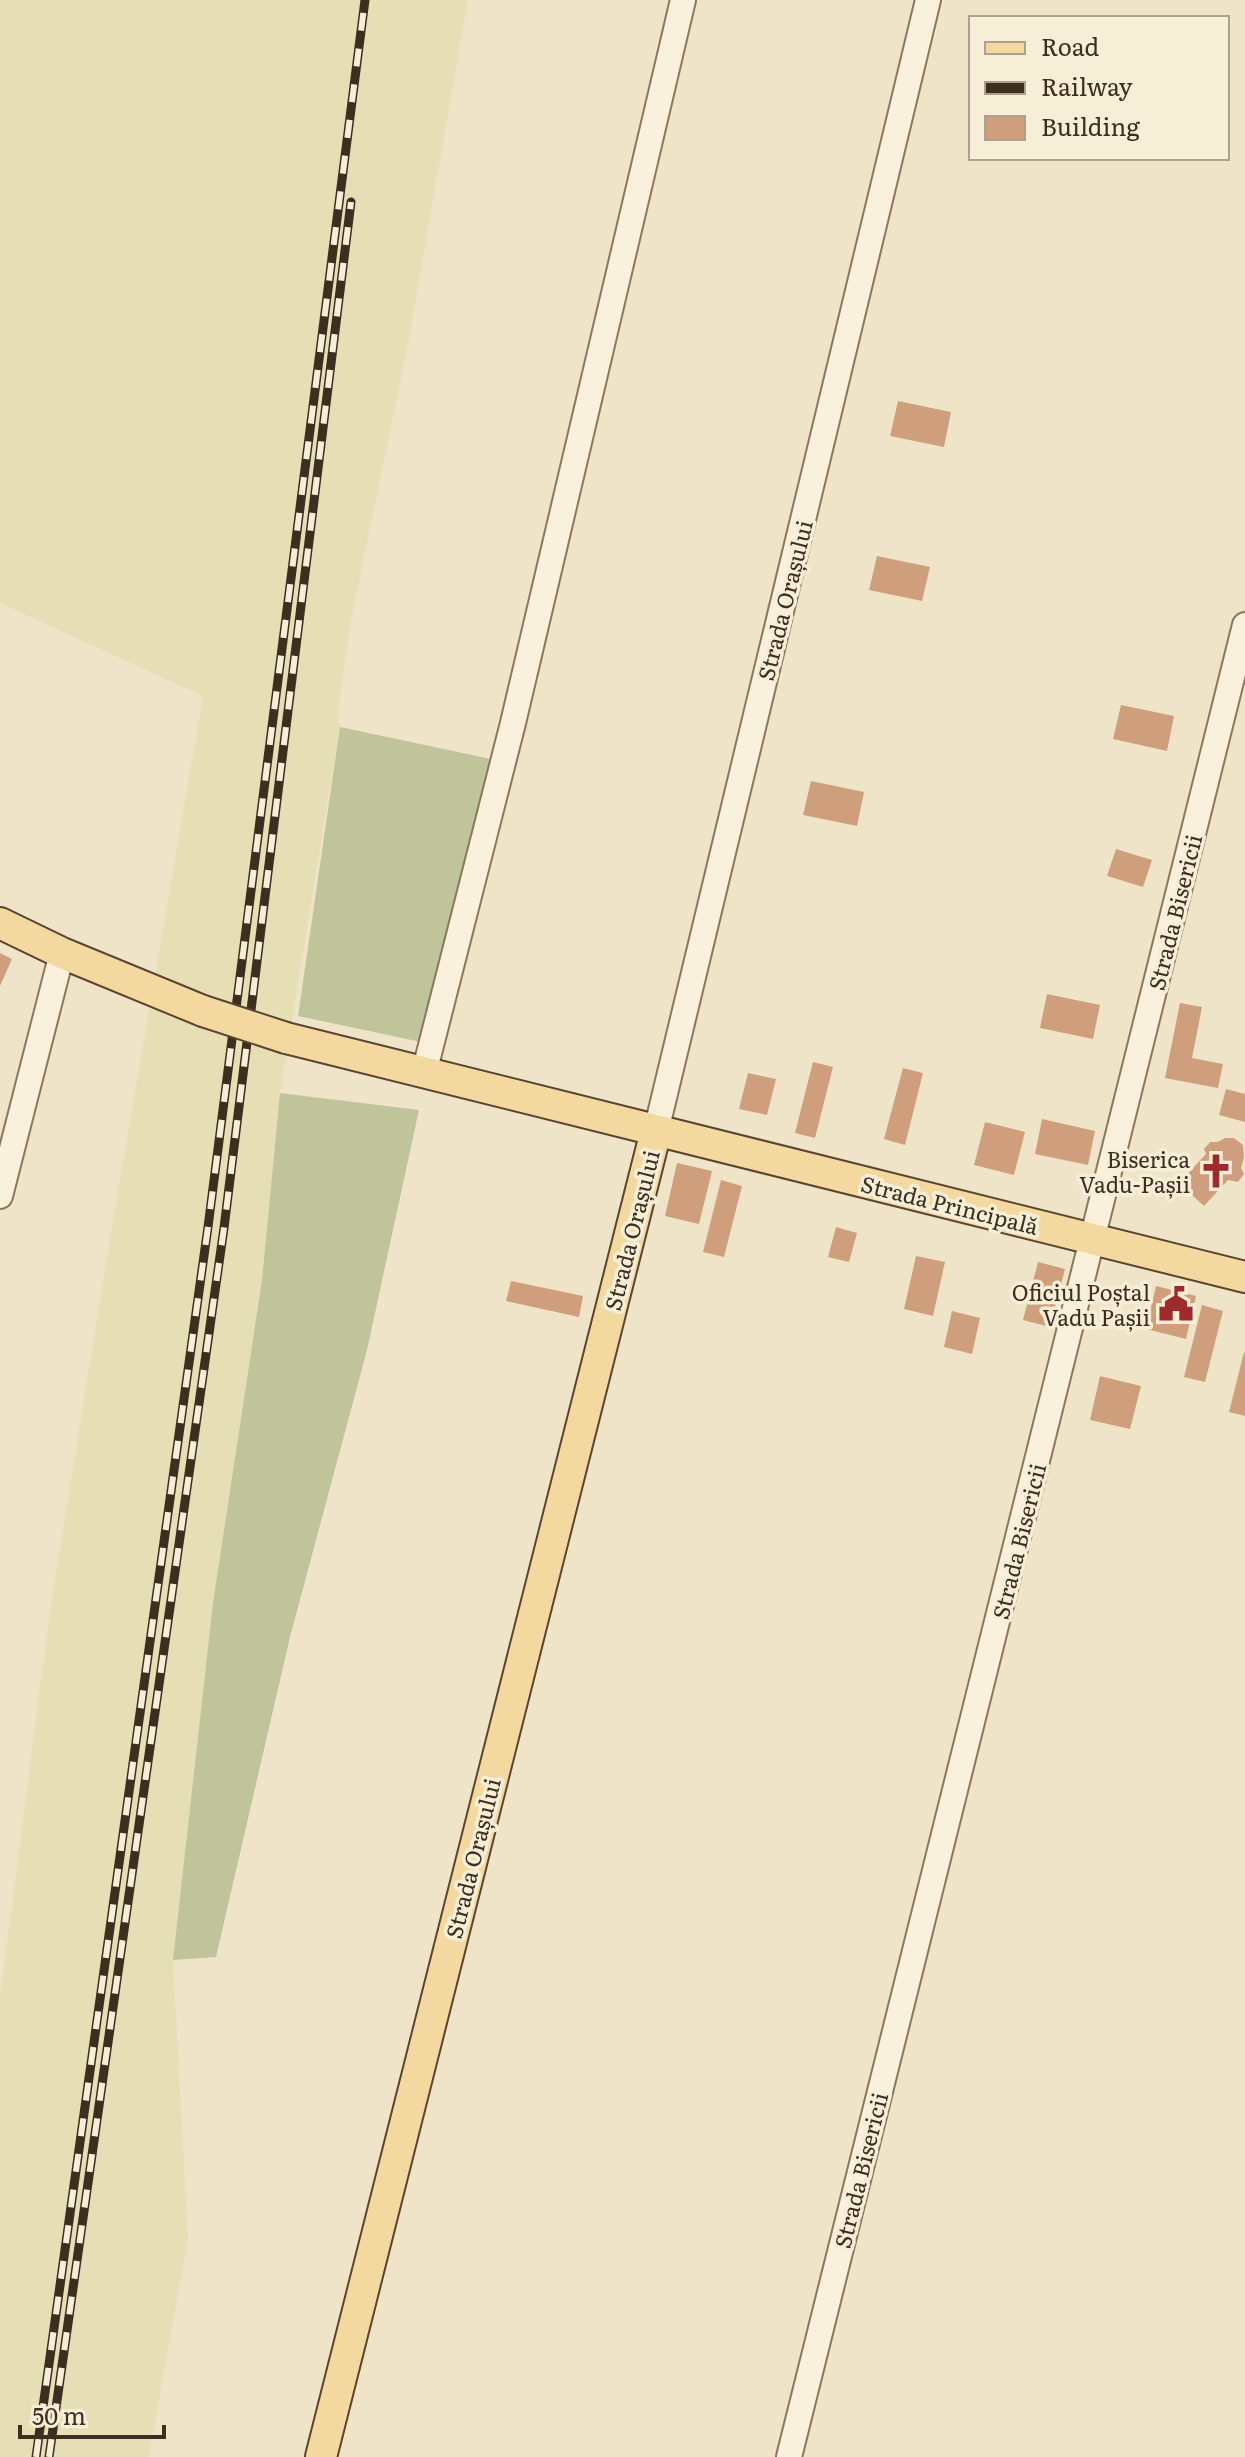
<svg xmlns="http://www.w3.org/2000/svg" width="1245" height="2457" font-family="Literata,serif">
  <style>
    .farmland { fill: #e6deb5 }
    .cemetery { fill: #bfc49a }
    .building { fill: #cf9f7d }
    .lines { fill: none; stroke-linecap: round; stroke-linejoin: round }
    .minor-casing { stroke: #8d765c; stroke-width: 28 }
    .major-casing { stroke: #5b4430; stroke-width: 34 }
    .minor { stroke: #faf1dc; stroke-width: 24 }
    .major { stroke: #f3d9a0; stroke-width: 30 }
    .rail-casing { stroke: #3d2e20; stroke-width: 9 }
    .rail { stroke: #f7eed8; stroke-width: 6; stroke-dasharray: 18; stroke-linecap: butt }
    .major-bridge-casing { stroke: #5b4430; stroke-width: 34; stroke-linecap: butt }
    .major-bridge { stroke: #f3d9a0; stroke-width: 30 }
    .labels { text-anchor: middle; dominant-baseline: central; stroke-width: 7; stroke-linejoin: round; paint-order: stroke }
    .street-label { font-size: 22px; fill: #3d2e20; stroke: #f7eed8 }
    .poi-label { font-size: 22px; fill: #3d2e20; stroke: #f7eed8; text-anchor: end }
  </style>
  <rect width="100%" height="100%" fill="#f0e4c8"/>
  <polygon class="farmland" points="0,0 468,0 408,344 350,626 338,712 340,727 280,1093 262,1280 213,1603 173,1960 188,2238 149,2457 0,2457 0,1998 50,1610 111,1232 203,696 0,603"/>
  <g class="cemetery">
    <polygon points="340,727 491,759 491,767 421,1042 298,1016"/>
    <polygon points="280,1093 419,1110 367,1350 290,1637 216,1957 173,1960 213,1603 262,1280"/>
  </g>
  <g class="building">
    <polygon points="898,401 951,412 944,447 890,436"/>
    <polygon points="877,556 930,567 922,601 869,590"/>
    <polygon points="1121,705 1174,716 1167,751 1113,739"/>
    <polygon points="811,781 864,792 857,826 803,815"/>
    <polygon points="1116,849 1152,860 1143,887 1107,876"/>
    <polygon points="0,953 12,959 0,986"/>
    <polygon points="1047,994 1100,1005 1093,1039 1040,1028"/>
    <polygon points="1180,1003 1202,1007 1192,1058 1223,1064 1218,1088 1165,1078"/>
    <polygon points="813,1062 833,1067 815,1138 795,1133"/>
    <polygon points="903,1068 923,1073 905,1145 884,1139"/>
    <polygon points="748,1073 776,1079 767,1115 739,1109"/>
    <polygon points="1226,1089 1245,1094 1245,1122 1219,1115"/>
    <polygon points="1042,1119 1095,1131 1088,1165 1035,1154"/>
    <polygon points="985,1122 1025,1132 1014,1175 974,1165"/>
    <polygon points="1225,1138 1234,1138 1243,1145 1244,1157 1241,1168 1244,1174 1238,1182 1228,1180 1204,1206 1179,1183 1206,1154 1204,1149 1210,1142 1218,1142"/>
    <polygon points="677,1163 712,1171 699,1224 665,1216"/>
    <polygon points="721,1180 742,1186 724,1257 703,1252"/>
    <polygon points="836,1227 857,1233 849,1262 828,1257"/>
    <polygon points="916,1256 945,1262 933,1316 904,1309"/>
    <polygon points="1038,1262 1065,1269 1050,1327 1023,1320"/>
    <polygon points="511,1281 583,1296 579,1317 506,1301"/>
    <polygon points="1156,1286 1196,1296 1186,1339 1146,1329"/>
    <polygon points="1202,1305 1223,1311 1205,1382 1184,1377"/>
    <polygon points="952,1311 980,1318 972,1354 944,1347"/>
    <polygon points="1244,1352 1245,1353 1245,1416 1229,1412"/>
    <polygon points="1100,1376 1141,1386 1130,1429 1090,1420"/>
  </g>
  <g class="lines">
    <g class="minor-casing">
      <g id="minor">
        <polyline points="424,1073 513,723 683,0"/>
        <polyline points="656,1131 928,0"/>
        <polyline points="0,1196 62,953"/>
        <polyline points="789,2457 1245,625"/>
      </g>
    </g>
    <g class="major-casing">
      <g id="major">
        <polyline points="0,923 62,953 203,1011"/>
        <polyline points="286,1038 1245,1277"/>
        <polyline points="321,2457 656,1131"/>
      </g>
    </g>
    <use href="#minor" class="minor"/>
    <use href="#major" class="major"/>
    <g class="rail-casing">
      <g id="rail">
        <polyline points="36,2457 208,1227 365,0"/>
        <polyline points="49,2457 224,1228 351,202"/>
      </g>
    </g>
    <use href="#rail" class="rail"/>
    <g class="major-bridge-casing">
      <polyline id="major-bridge" points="203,1011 286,1038"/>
    </g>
    <use href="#major-bridge" class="major-bridge"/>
  </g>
  <defs>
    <g id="church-bare" transform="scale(2.76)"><path d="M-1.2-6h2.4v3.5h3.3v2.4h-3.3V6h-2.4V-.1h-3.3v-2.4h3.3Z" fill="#9e2a2b" stroke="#f7eed8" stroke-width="2.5" paint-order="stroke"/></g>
    <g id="civic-bare" transform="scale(2.76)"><path d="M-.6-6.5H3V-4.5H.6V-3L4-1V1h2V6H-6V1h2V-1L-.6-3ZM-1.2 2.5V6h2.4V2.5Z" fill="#9e2a2b" stroke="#f7eed8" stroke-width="2.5" paint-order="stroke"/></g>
  </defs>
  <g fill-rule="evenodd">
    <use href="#church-bare" x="1216" y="1171"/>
    <use href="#civic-bare" x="1176" y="1304"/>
  </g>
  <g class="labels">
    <g class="street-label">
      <text transform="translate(784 600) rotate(-76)">Strada Orașului</text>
      <text transform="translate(1174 912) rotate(-76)">Strada Bisericii</text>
      <text transform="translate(950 1204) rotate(14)">Strada Principală</text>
      <text transform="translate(631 1230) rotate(-76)">Strada Orașului</text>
      <text transform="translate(1018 1541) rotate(-76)">Strada Bisericii</text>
      <text transform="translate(472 1858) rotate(-76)">Strada Orașului</text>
      <text transform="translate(860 2170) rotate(-76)">Strada Bisericii</text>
    </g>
    <g class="poi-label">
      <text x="1190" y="1158">Biserica<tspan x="1190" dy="25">Vadu-Pașii</tspan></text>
      <text x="1150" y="1291">Oficiul Poștal<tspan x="1150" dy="25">Vadu Pașii</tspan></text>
    </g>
  </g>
  <rect x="969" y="16" width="260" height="144" fill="#f7eed8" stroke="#ada18e" stroke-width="2"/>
  <rect x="985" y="42" width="40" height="12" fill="#f3d9a0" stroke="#ada18e" stroke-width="2"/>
  <text x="1041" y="56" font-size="24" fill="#3d2e20">Road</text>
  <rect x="985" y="82" width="40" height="12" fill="#3d2e20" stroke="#ada18e" stroke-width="2"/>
  <text x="1041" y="96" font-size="24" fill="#3d2e20">Railway</text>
  <rect x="985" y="116" width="40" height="24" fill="#cf9f7d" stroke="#ada18e" stroke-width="2"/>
  <text x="1041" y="136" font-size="24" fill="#3d2e20">Building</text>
  <path d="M20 2425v12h144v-12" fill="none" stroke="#3d2e20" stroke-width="4"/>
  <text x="32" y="2425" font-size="24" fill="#3d2e20" stroke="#f7eed8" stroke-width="6" paint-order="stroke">50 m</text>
</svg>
